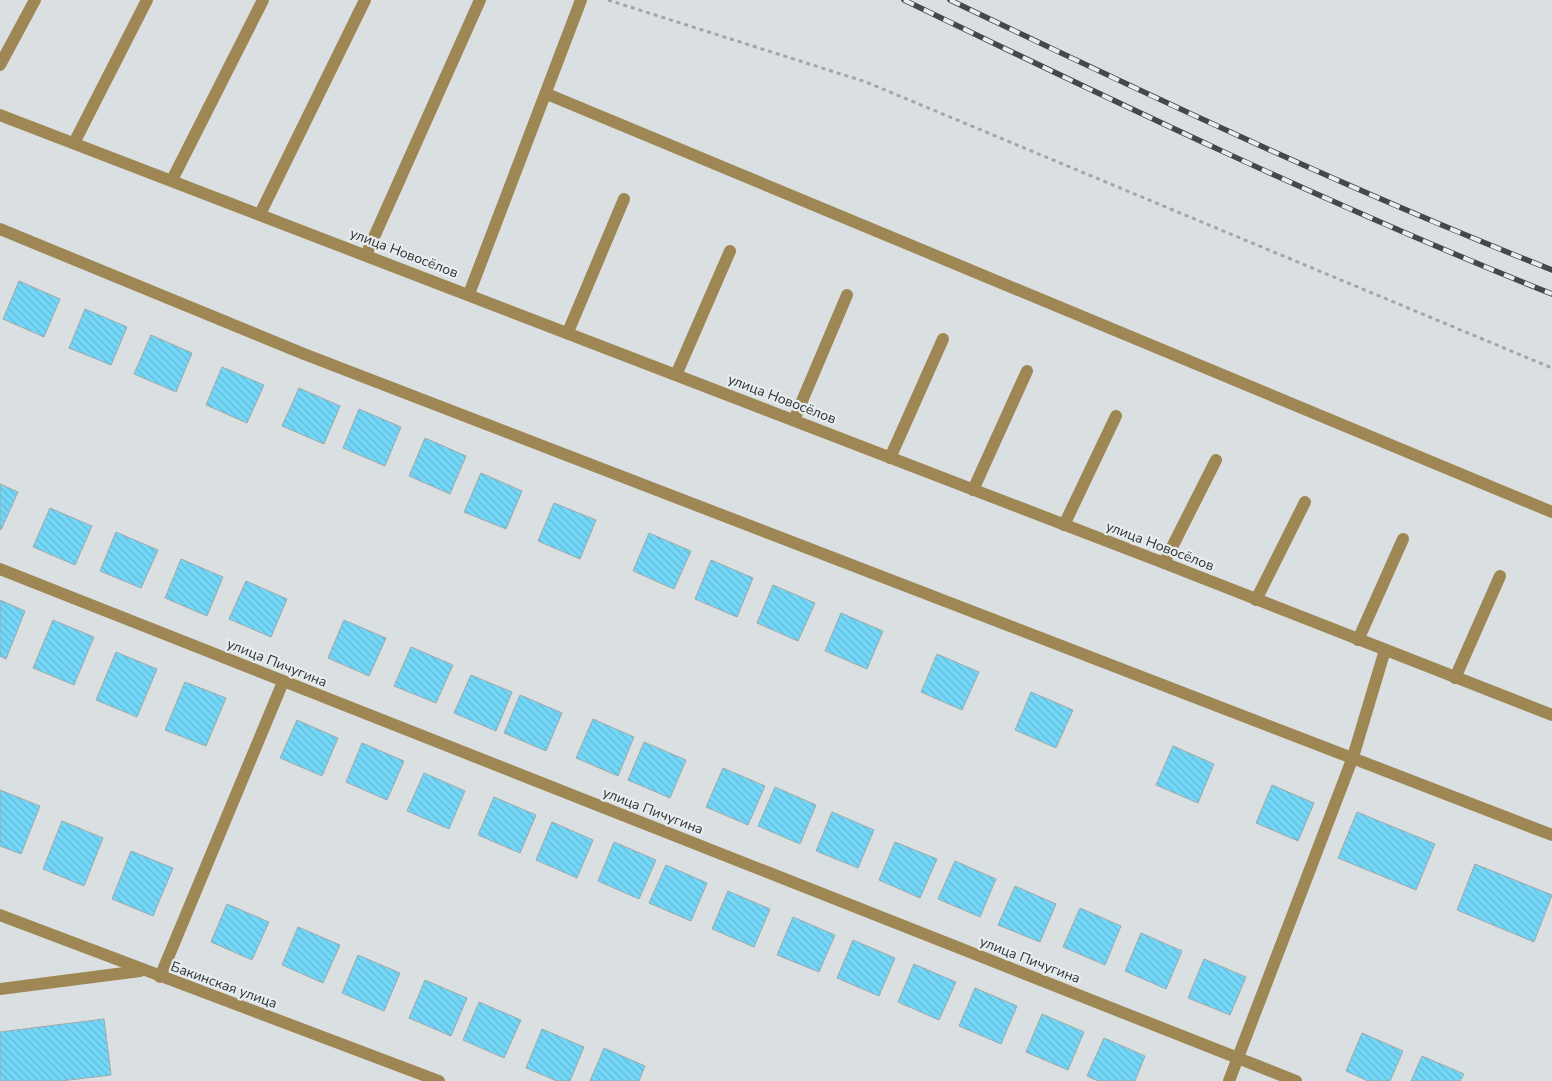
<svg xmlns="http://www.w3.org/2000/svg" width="1552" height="1081" font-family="'Nunito Sans',sans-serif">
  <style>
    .building { fill: url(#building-back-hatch); stroke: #a2a8a9 }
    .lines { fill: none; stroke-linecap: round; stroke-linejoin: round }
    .path { stroke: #a2a6a8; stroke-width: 3; stroke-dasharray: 4 4; stroke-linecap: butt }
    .minor { stroke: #9e8754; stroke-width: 12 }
    .rail-casing { stroke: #454749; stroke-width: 5.5 }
    .rail { stroke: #e7edef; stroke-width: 4; stroke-dasharray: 11; stroke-linecap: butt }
    .labels { text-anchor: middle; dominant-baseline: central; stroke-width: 4.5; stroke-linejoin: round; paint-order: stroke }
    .street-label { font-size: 14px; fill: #313334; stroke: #e7edef }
  </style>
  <defs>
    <pattern id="building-back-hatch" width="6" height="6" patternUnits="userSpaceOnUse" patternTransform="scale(1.25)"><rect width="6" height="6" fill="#73d7f8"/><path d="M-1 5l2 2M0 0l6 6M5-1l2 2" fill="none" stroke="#64b9d5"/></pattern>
  </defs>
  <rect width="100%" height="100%" fill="#dae0e2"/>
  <g class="building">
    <polygon points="19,281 60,299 44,337 3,319"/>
    <polygon points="85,309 127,327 111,365 69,348"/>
    <polygon points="151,335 192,353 176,392 134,374"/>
    <polygon points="222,367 264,385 247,423 206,405"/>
    <polygon points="299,388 340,406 324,444 282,426"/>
    <polygon points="359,409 401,427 385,466 343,448"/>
    <polygon points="425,438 466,456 450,494 409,476"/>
    <polygon points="481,473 522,491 506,529 464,512"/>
    <polygon points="0,484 18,492 1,530 0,529"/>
    <polygon points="554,503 596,520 580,559 538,541"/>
    <polygon points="50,508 92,526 75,565 33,547"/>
    <polygon points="116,532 158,550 141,588 100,571"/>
    <polygon points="649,533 691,551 674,589 633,571"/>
    <polygon points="181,559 223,577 207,616 165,598"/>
    <polygon points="711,560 753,578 737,617 695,599"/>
    <polygon points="246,581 287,599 271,637 229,619"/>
    <polygon points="773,585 815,603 798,641 757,623"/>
    <polygon points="0,600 25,611 6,659 0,656"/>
    <polygon points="841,613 883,631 867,669 825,651"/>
    <polygon points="53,620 94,637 74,685 33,668"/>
    <polygon points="344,620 386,638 369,676 328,658"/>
    <polygon points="411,647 453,665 436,703 394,686"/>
    <polygon points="116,652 157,669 137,717 96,700"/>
    <polygon points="937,654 979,672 962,710 921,692"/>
    <polygon points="471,675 512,692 496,731 454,713"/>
    <polygon points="185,682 226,698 206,746 165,730"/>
    <polygon points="1031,692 1073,710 1056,748 1015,730"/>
    <polygon points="520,695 562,713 546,751 504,733"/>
    <polygon points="593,719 634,737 618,776 576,758"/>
    <polygon points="297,720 338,738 322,776 280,758"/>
    <polygon points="644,742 686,760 670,798 628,780"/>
    <polygon points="362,743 404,761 387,800 346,782"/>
    <polygon points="1173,746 1214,764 1198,803 1156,785"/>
    <polygon points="723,768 765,786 748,825 706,807"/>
    <polygon points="424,773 465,791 449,829 407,811"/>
    <polygon points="1272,785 1314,803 1298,841 1256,823"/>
    <polygon points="775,787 816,805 800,844 758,826"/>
    <polygon points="0,790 40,806 21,854 0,846"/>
    <polygon points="494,797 536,815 520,853 478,835"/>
    <polygon points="832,812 874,830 858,868 816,851"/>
    <polygon points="1357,812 1435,844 1416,890 1338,858"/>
    <polygon points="62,821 103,838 84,886 43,869"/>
    <polygon points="552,822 593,840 577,878 536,860"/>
    <polygon points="614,842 656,860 639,899 598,881"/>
    <polygon points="895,842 937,859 920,898 879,880"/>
    <polygon points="131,851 173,868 153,916 112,899"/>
    <polygon points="955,861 996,879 980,917 938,899"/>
    <polygon points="1475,864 1552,895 1534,942 1457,910"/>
    <polygon points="666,865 707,883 691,921 649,903"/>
    <polygon points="1015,886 1056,904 1040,942 998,925"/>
    <polygon points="728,891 770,909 754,947 712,929"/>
    <polygon points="227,904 269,922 252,960 211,942"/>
    <polygon points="1080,908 1121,926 1105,965 1063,947"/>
    <polygon points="793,917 835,935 819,972 777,955"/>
    <polygon points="298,927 340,945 323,983 282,965"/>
    <polygon points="1141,933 1182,951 1166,989 1125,971"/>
    <polygon points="853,940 895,958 879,996 837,978"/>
    <polygon points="358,955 400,973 384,1011 342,993"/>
    <polygon points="1204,959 1246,977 1230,1015 1188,998"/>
    <polygon points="914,964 956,982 939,1020 898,1002"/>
    <polygon points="425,980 467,998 451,1036 409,1018"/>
    <polygon points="975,988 1017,1006 1001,1044 959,1026"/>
    <polygon points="479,1002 521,1020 504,1058 463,1040"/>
    <polygon points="1042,1014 1084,1032 1068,1070 1026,1052"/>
    <polygon points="104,1019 111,1075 61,1081 0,1081 0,1032"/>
    <polygon points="542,1029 584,1047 570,1081 557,1081 526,1068"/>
    <polygon points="1362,1033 1403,1051 1390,1081 1368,1081 1346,1071"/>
    <polygon points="1104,1038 1145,1056 1135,1081 1098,1081 1087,1076"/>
    <polygon points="604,1048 645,1066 639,1081 590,1081"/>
    <polygon points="1422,1056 1464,1074 1460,1081 1411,1081"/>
  </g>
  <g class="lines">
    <polyline class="path" points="608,0 866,82 1552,368"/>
    <g class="minor">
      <polyline points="0,65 35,0"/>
      <polyline points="547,94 1552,512"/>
      <polyline points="0,115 1164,563 1552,715"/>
      <polyline points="74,143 147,0"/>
      <polyline points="172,180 263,0"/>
      <polyline points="260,214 365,0"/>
      <polyline points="0,229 304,354 1552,835"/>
      <polyline points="366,255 480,0"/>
      <polyline points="469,294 581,0"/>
      <polyline points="568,332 624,199"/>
      <polyline points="676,375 730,251"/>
      <polyline points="794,420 847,295"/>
      <polyline points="890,458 943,339"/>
      <polyline points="973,490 1027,371"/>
      <polyline points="1064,525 1116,416"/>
      <polyline points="1164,563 1216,460"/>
      <polyline points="0,569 1296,1081"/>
      <polyline points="1256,600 1305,502"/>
      <polyline points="1358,640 1403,539"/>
      <polyline points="1455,678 1500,576"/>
      <polyline points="0,915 439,1081"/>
      <polyline points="160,977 283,682"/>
      <polyline points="0,989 140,971"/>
      <polyline points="1229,1081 1353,757 1385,650"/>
    </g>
    <g class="rail-casing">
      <g id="rail">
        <path d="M904,0C1117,103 1332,206 1552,294"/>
        <path d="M950,0C1148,95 1347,189 1552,270"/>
      </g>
    </g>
    <use href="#rail" class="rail"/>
  </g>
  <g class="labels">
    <g class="street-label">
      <text transform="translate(404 253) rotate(21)">улица Новосёлов</text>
      <text transform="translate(782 399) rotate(21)">улица Новосёлов</text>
      <text transform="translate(1160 546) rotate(21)">улица Новосёлов</text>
      <text transform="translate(277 663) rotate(22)">улица Пичугина</text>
      <text transform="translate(653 811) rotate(21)">улица Пичугина</text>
      <text transform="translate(1030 960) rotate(21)">улица Пичугина</text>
      <text transform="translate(224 985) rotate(20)">Бакинская улица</text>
    </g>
  </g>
</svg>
